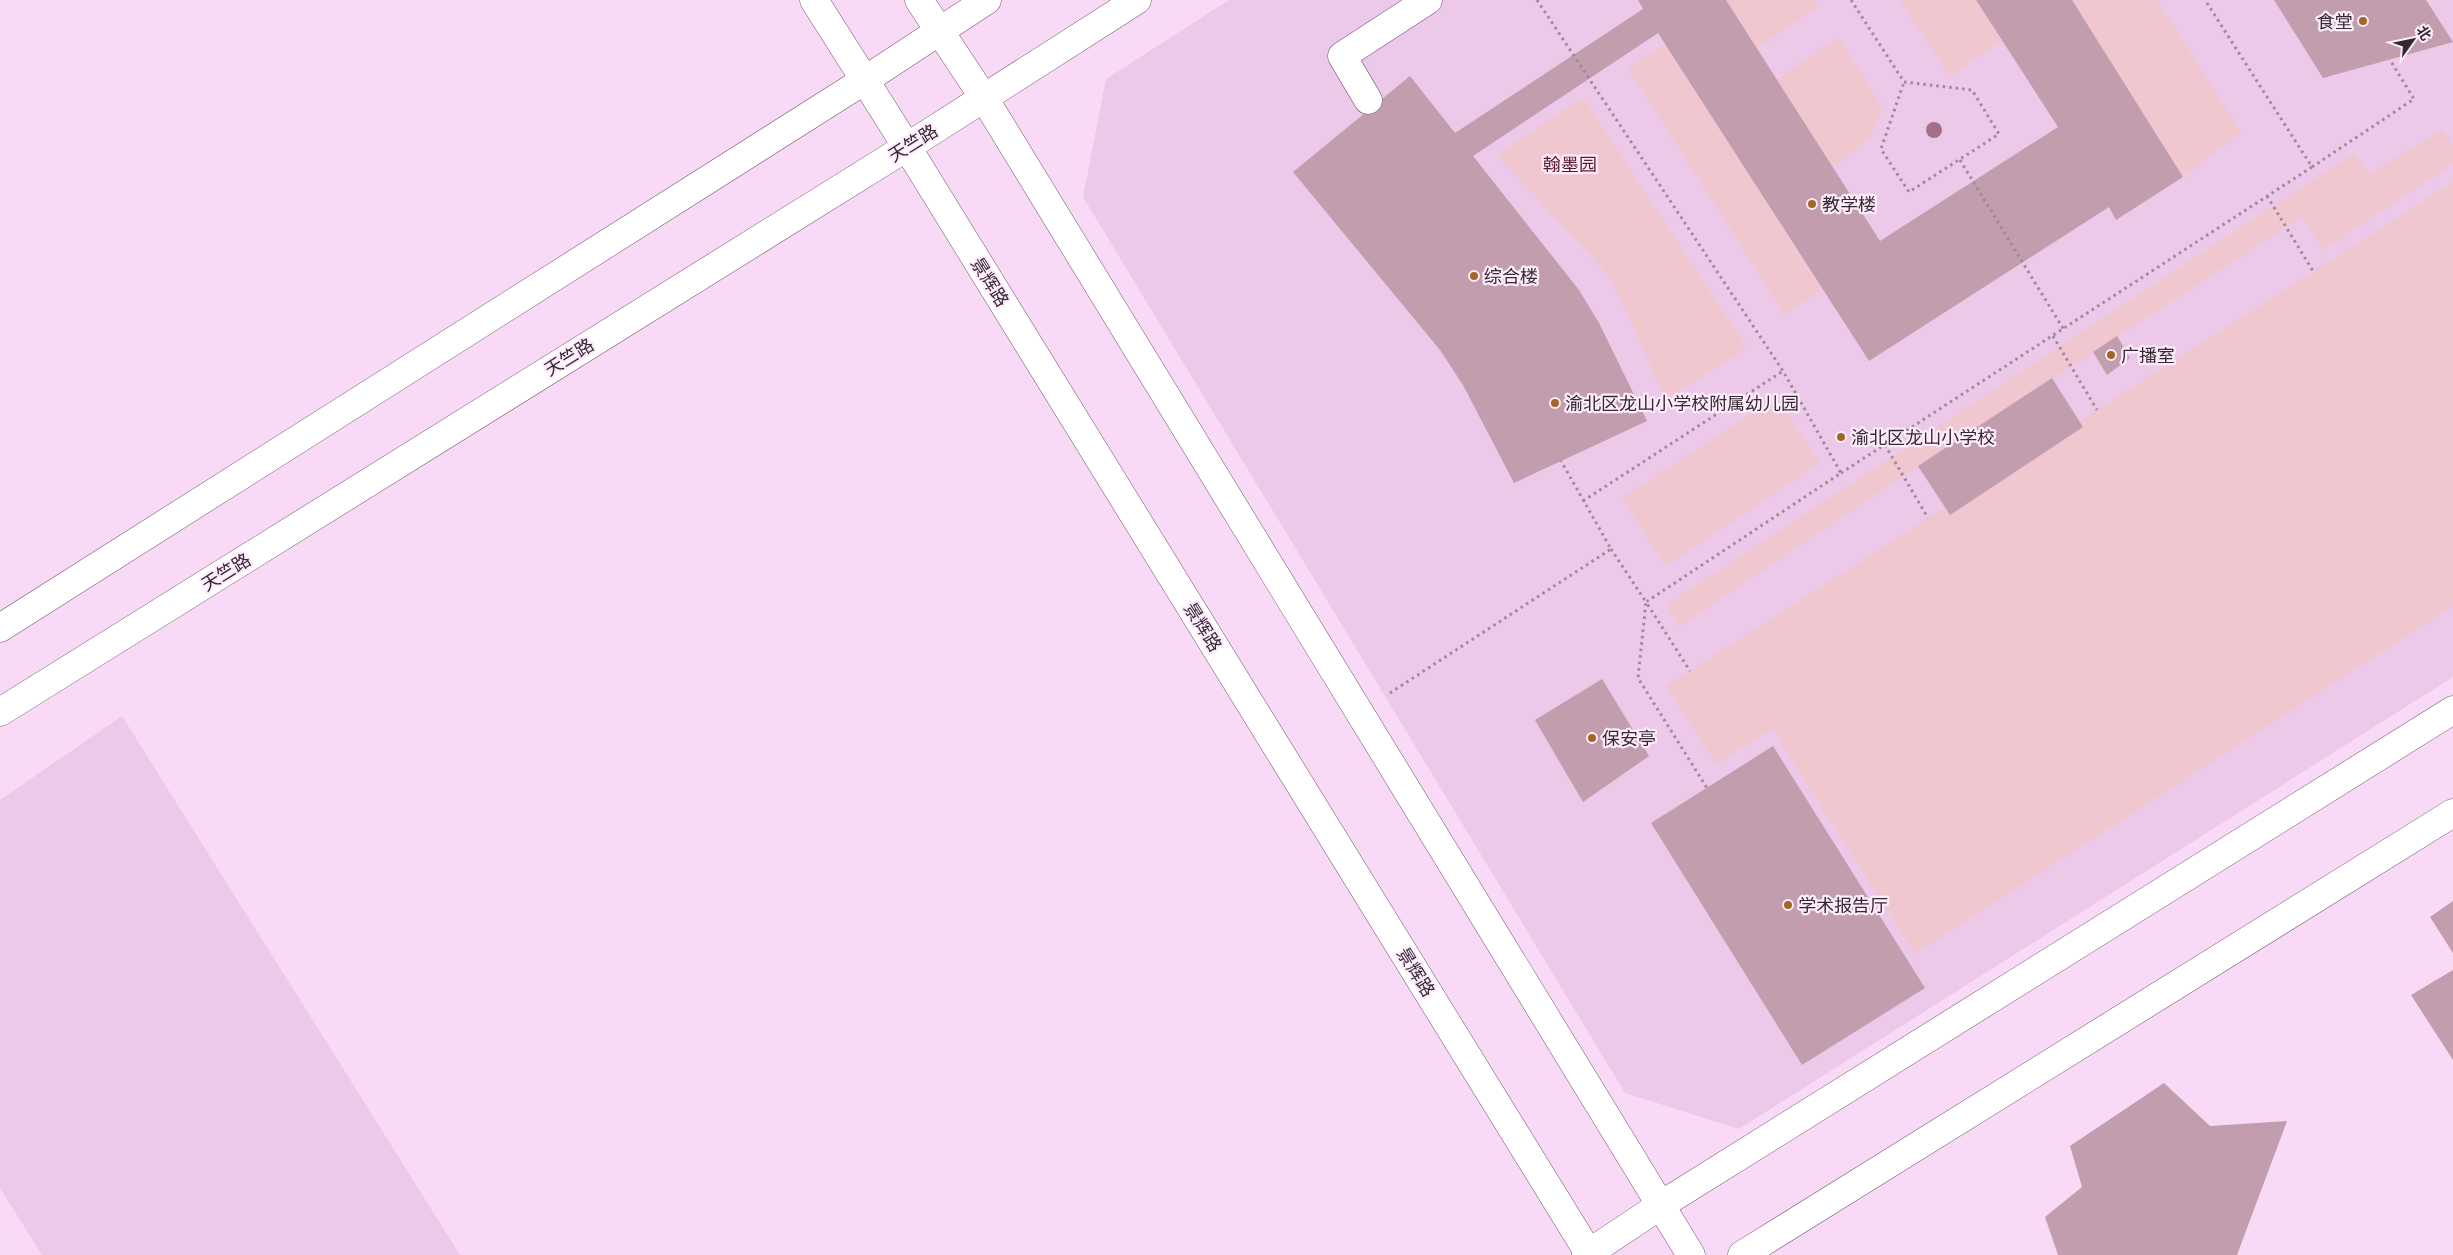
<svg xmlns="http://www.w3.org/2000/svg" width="2453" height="1255" font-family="'Archivo Narrow','Noto Sans SC',sans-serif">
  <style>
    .built { fill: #ecc9e9 }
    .green { fill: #f0c7cf }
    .building { fill: #c19dae }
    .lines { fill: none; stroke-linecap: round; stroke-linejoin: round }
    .street-casing { stroke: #725971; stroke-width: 29 }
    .secondary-casing { stroke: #725971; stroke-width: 29 }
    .path { stroke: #9d889c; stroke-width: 3; stroke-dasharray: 2.5 4; stroke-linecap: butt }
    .street { stroke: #fff; stroke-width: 28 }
    .secondary { stroke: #fff; stroke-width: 28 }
    .tree { fill: #a27188 }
    .poi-dot { fill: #a36629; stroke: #feecfc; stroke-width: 2 }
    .labels { text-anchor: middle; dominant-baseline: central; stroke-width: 4.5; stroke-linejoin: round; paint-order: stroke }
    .poi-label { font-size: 18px; fill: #342933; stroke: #feecfc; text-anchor: start }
    .street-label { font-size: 18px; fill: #342933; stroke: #feecfc }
    .park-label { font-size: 18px; fill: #5b1b2e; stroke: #feecfc }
  </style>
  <rect width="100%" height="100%" fill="#f8daf6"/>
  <g class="built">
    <polygon points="1229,0 2453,0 2453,677 1739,1129 1625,1093 1083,197 1106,79"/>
    <polygon points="122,716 460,1255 42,1255 0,1188 0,800"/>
  </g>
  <g class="green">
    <polygon points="1726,0 1814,0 1819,6 1757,48"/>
    <polygon points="1900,0 1976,0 2001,41 1950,76"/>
    <polygon points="2072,0 2157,0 2241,132 2183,177"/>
    <polygon points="1838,37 1882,106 1872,136 1833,167 1777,80"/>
    <polygon points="1665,44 1822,289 1785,315 1628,68"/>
    <polygon points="1583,97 1747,348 1666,400 1611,278 1497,155"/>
    <polygon points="2443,129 2453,145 2453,164 2323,250 2302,217 1918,466 1679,627 1666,605 2354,153 2369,174"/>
    <polygon points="2453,182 2453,606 1915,954 1772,729 1716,764 1666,686"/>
    <polygon points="1777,397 1820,463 1666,566 1622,498"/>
  </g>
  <g class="building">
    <polygon points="1638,0 1726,0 1880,241 2058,127 1976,0 2072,0 2183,177 2116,220 2109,207 1869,361 1658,33 1473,156 1579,290 1599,323 1647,421 1514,483 1463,385 1440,350 1293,172 1410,76 1455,133 1643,9"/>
    <polygon points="2274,0 2426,0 2453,42 2323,78"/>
    <polygon points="2117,336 2130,358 2107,375 2093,352"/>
    <polygon points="2052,378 2083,427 1950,515 1918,466"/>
    <polygon points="1602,679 1649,756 1583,802 1535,720"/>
    <polygon points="1773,746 1925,988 1802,1065 1651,823"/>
    <polygon points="2453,901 2453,953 2430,917"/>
    <polygon points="2453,970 2453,1060 2411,995"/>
    <polygon points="2164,1083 2210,1126 2287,1121 2237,1255 2058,1255 2045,1217 2082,1187 2070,1146"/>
  </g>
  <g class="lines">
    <g class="street-casing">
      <polyline id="street" points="1368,100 1342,56 1428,0"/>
    </g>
    <g class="secondary-casing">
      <g id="secondary">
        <polyline points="814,0 907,147 1590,1255"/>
        <polyline points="919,0 984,98 1691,1255"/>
        <polyline points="0,628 865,80 987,0"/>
        <polyline points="0,712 907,147 1137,0"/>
        <polyline points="1586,1255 1661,1205 2453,710"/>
        <polyline points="1742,1255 2453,813"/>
      </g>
    </g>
    <g class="path">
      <polyline points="1537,0 1783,371 1841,473 1646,602 1690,671"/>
      <polyline points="1851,0 1904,82"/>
      <polygon points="1904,82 1972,90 1999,134 1909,192 1881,149"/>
      <polyline points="1960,160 2064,330"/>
      <polyline points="2312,167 2414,99 2390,60"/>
      <polyline points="2267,196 2313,271"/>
      <polyline points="2053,336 2097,410"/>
      <polyline points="1885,445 1928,518"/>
      <polyline points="1841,473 2312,167 2205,0"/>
      <polyline points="1583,501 1783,371"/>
      <polyline points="1611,549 1646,602 1638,678 1707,788"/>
      <polyline points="1390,693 1611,549 1561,461"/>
    </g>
    <use href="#street" class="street"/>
    <use href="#secondary" class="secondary"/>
  </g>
  <circle class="tree" cx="1934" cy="130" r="8"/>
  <g class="poi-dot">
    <circle cx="2363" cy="21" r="5"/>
    <circle cx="1812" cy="204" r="5"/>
    <circle cx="1474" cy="276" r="5"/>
    <circle cx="2111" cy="355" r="5"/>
    <circle cx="1555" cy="403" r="5"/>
    <circle cx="1841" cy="437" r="5"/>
    <circle cx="1592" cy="738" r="5"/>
    <circle cx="1788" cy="905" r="5"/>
  </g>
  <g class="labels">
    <g class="poi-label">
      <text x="2353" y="21" text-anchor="end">食堂</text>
      <text x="1822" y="204">教学楼</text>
      <text x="1484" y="276">综合楼</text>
      <text x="2121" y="355">广播室</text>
      <text x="1565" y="403">渝北区龙山小学校附属幼儿园</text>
      <text x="1851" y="437">渝北区龙山小学校</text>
      <text x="1602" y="738">保安亭</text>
      <text x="1798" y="905">学术报告厅</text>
    </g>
    <g class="street-label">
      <text transform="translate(913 143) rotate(-32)">天竺路</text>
      <text transform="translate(990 282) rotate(58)">景辉路</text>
      <text transform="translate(569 357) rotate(-32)">天竺路</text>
      <text transform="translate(226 572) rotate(-32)">天竺路</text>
      <text transform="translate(1203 627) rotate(58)">景辉路</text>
      <text transform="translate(1416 972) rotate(58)">景辉路</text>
    </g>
    <g class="park-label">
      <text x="1570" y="164">翰墨园</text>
    </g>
  </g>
  <g transform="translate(2413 40) rotate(57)" stroke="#feecfc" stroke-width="4" paint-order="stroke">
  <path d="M0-4L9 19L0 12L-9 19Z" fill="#342933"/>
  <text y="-8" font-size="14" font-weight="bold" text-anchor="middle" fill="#342933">北</text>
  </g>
</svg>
